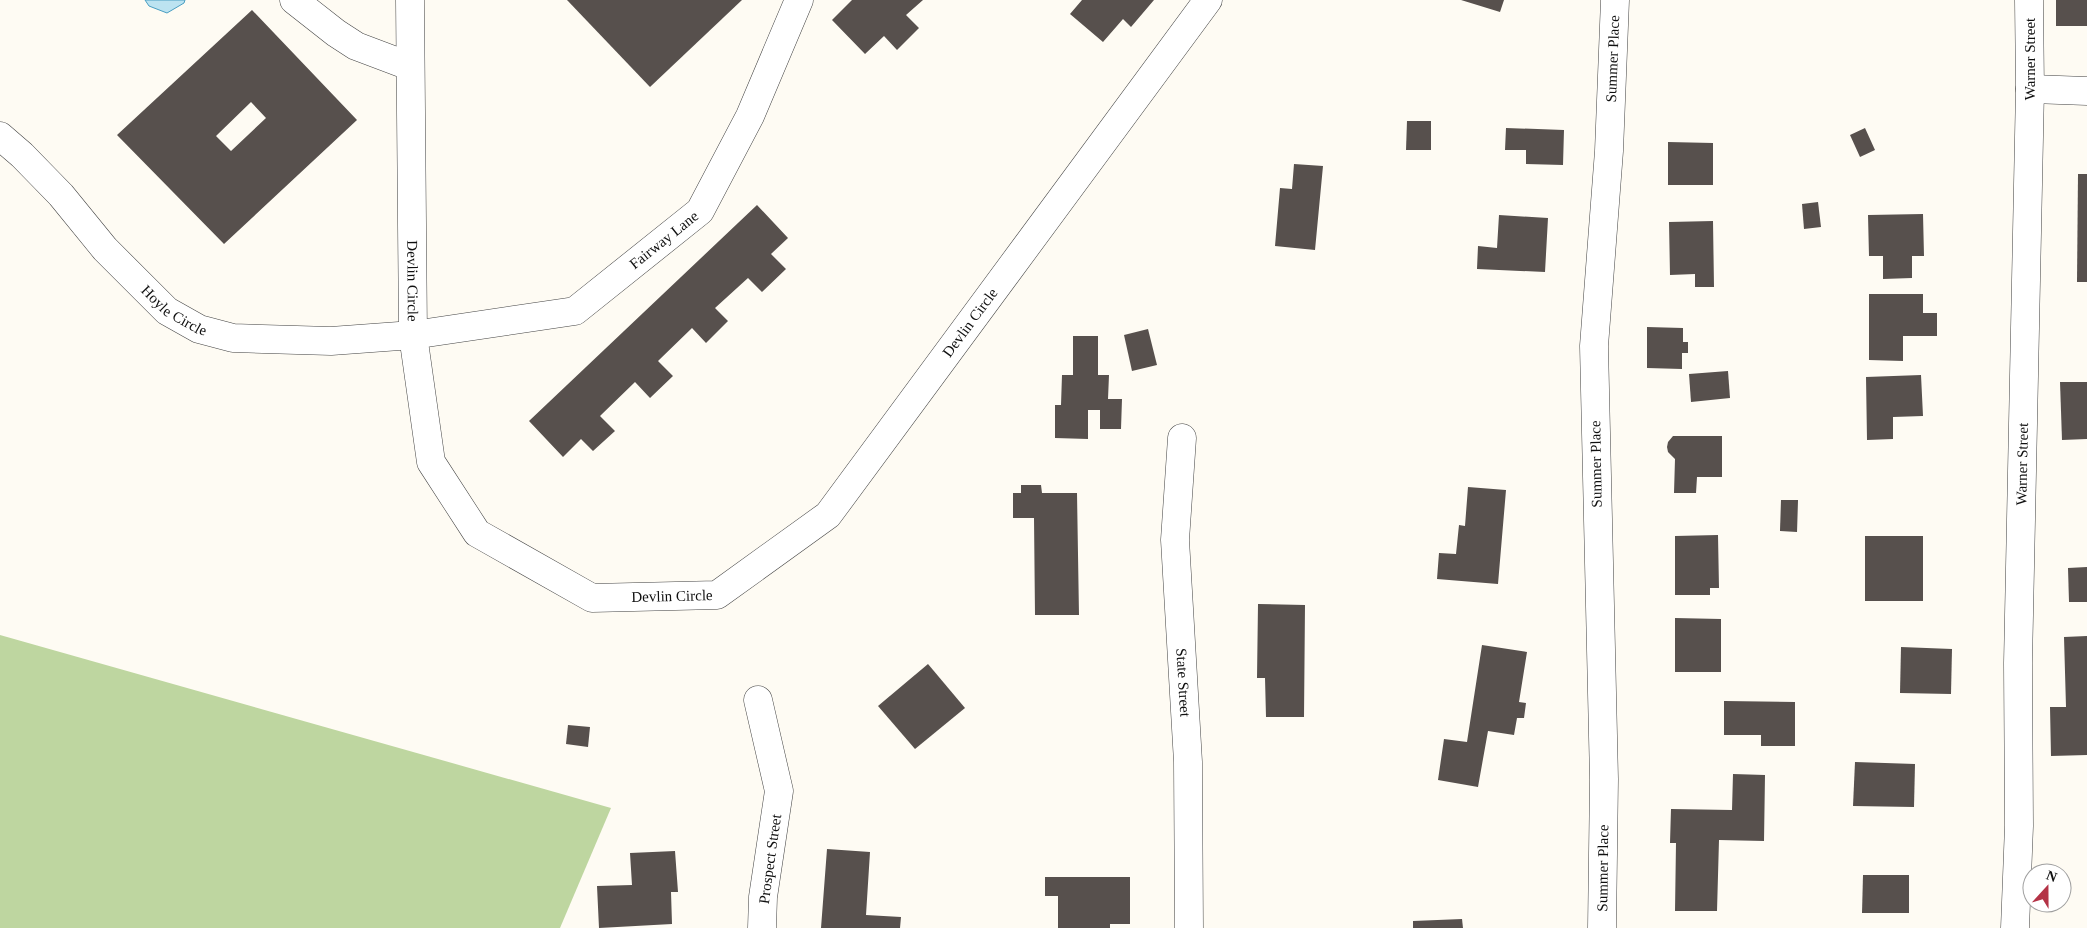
<svg xmlns="http://www.w3.org/2000/svg" width="2087" height="928" font-family="'Times New Roman',serif">
  <style>
    .forest { fill: #bed6a0 }
    .water { fill: #bce3f1; stroke: #499ec2 }
    .building { fill: #57504d; fill-rule: evenodd }
    .lines { fill: none; stroke-linecap: round; stroke-linejoin: round }
    .minor-casing { stroke: #434343; stroke-width: 29 }
    .minor { stroke: #fff; stroke-width: 28 }
    .labels { text-anchor: middle; dominant-baseline: central; stroke-width: 5; stroke-linejoin: round; paint-order: stroke }
    .street-label { font-size: 15px; fill: #101010; stroke: #fff }
  </style>
  <rect width="100%" height="100%" fill="#fefbf3"/>
  <polygon class="forest" points="0,635 611,808 560,928 0,928"/>
  <polygon class="water" points="145,0 185,0 184,3 167,13 149,6"/>
  <g class="building">
    <polygon points="567,0 742,0 650,87"/>
    <polygon points="852,0 923,0 906,15 919,28 897,50 884,36 865,54 832,20"/>
    <polygon points="1082,0 1154,0 1131,27 1123,19 1103,42 1070,14"/>
    <polygon points="1461,0 1504,0 1500,12"/>
    <rect x="2056" y="0" width="31" height="26"/>
    <path d="M252,10L357,120L224,244L117,135ZM251,102L266,118L231,151L216,136Z"/>
    <polygon points="1407,121 1431,121 1431,150 1406,150"/>
    <polygon points="1506,128 1564,130 1563,165 1526,164 1526,150 1505,150"/>
    <polygon points="1865,128 1875,150 1860,157 1850,135"/>
    <polygon points="1668,142 1713,143 1713,185 1668,185"/>
    <polygon points="1294,164 1323,166 1315,250 1275,246 1280,188 1292,189"/>
    <polygon points="2078,174 2087,174 2087,282 2077,282"/>
    <polygon points="1818,202 1821,227 1804,229 1802,204"/>
    <polygon points="757,205 788,238 771,254 786,269 762,292 748,278 715,308 728,321 706,343 692,328 658,361 673,376 650,398 635,382 600,416 615,431 593,451 581,439 563,457 529,421"/>
    <polygon points="1923,214 1924,256 1912,256 1912,278 1883,279 1883,256 1869,256 1868,215"/>
    <polygon points="1499,215 1548,218 1545,272 1477,269 1478,246 1497,248"/>
    <polygon points="1713,221 1714,287 1695,287 1695,274 1670,275 1669,222"/>
    <polygon points="1869,294 1923,294 1923,313 1937,313 1937,336 1903,336 1903,361 1869,360"/>
    <polygon points="1647,327 1683,328 1683,342 1688,342 1688,353 1682,353 1682,369 1647,368"/>
    <polygon points="1148,329 1157,365 1132,371 1124,335"/>
    <polygon points="1073,336 1098,336 1098,375 1109,375 1108,399 1122,399 1121,429 1100,429 1100,410 1088,410 1088,439 1055,438 1055,405 1061,405 1062,375 1073,375"/>
    <polygon points="1728,371 1730,398 1691,402 1689,374"/>
    <polygon points="1921,375 1923,416 1893,417 1893,439 1867,440 1866,377"/>
    <polygon points="2060,382 2087,382 2087,439 2062,440"/>
    <polygon points="1673,436 1722,436 1722,477 1697,477 1696,493 1674,493 1675,459 1668,452 1667,447 1668,442"/>
    <polygon points="1021,485 1041,485 1042,493 1077,493 1079,615 1035,615 1034,518 1013,518 1013,493 1021,493"/>
    <polygon points="1468,487 1506,490 1498,584 1437,579 1439,553 1456,554 1459,525 1465,526"/>
    <polygon points="1781,500 1798,500 1797,532 1780,531"/>
    <polygon points="1718,535 1719,588 1710,588 1710,595 1675,595 1675,536"/>
    <rect x="1865" y="536" width="58" height="65"/>
    <polygon points="2087,567 2087,602 2069,602 2068,568"/>
    <polygon points="1258,604 1305,605 1304,717 1266,717 1265,678 1257,678"/>
    <polygon points="1675,618 1721,619 1721,672 1675,672"/>
    <polygon points="2087,636 2087,755 2051,756 2050,707 2066,707 2064,637"/>
    <polygon points="1482,645 1527,652 1519,702 1526,703 1524,718 1517,718 1514,735 1488,731 1478,787 1438,780 1444,739 1467,742"/>
    <polygon points="1901,647 1952,649 1951,694 1900,693"/>
    <polygon points="928,664 965,708 915,749 878,706"/>
    <polygon points="1724,701 1795,702 1795,746 1761,746 1761,735 1724,735"/>
    <polygon points="568,725 590,727 588,747 566,744"/>
    <polygon points="1855,762 1915,764 1914,807 1853,806"/>
    <polygon points="1733,774 1765,775 1764,841 1719,840 1717,911 1675,911 1676,843 1670,843 1671,809 1732,810"/>
    <polygon points="827,849 870,852 866,915 901,917 900,928 821,928"/>
    <polygon points="675,851 678,892 671,892 672,924 599,928 597,886 632,885 630,853"/>
    <polygon points="1863,875 1909,875 1909,913 1862,913"/>
    <polygon points="1045,877 1130,877 1130,924 1110,924 1110,928 1058,928 1058,896 1045,896"/>
    <polygon points="1462,919 1463,928 1413,928 1413,921"/>
  </g>
  <g class="lines">
    <g class="minor-casing">
      <g id="minor">
        <polyline points="294,0 336,33 356,46 409,66"/>
        <path id="s1" d="M410,0L413,335L431,462L477,533L592,598L717,595L828,515L1208,0"/>
        <polyline points="2030,89 2087,91"/>
        <path id="s2" d="M0,136L22,155L61,195L105,249L167,311L199,329L233,338L331,341L413,335L575,311L700,211L750,116L799,0"/>
        <path id="s3" d="M1182,438L1175,540L1188,762L1189,928"/>
        <polyline points="758,700 779,791 763,897 762,928"/>
        <path id="s4" d="M1602,928L1604,779L1594,346L1609,151L1615,0"/>
        <path id="s5" d="M2015,928L2019,826L2018,663L2030,89L2029,0"/>
      </g>
    </g>
    <use href="#minor" class="minor"/>
  </g>
  <g class="labels">
    <g class="street-label">
      <text stroke="none"><textPath href="#s4" startOffset="870">Summer Place</textPath></text>
      <text transform="translate(2030 59) rotate(-90)">Warner Street</text>
      <text stroke="none"><textPath href="#s2" startOffset="772">Fairway Lane</textPath></text>
      <text stroke="none"><textPath href="#s1" startOffset="281">Devlin Circle</textPath></text>
      <text stroke="none"><textPath href="#s2" startOffset="248">Hoyle Circle</textPath></text>
      <text stroke="none"><textPath href="#s1" startOffset="1181">Devlin Circle</textPath></text>
      <text transform="translate(1596 464) rotate(-91)">Summer Place</text>
      <text stroke="none"><textPath href="#s5" startOffset="464">Warner Street</textPath></text>
      <text stroke="none"><textPath href="#s1" startOffset="760">Devlin Circle</textPath></text>
      <text stroke="none"><textPath href="#s3" startOffset="245">State Street</textPath></text>
      <text transform="translate(770 859) rotate(-82)">Prospect Street</text>
      <text stroke="none"><textPath href="#s4" startOffset="60">Summer Place</textPath></text>
    </g>
  </g>
  <g transform="translate(2047 888) rotate(21)"><circle r="24" fill="#ffffff" stroke="#9f9f9f"/>
  <path d="M0-4L9 19L0 12L-9 19Z" fill="#b43346"/>
  <text y="-8" font-size="14" font-weight="bold" text-anchor="middle" fill="#101010">N</text>
  </g>
</svg>
